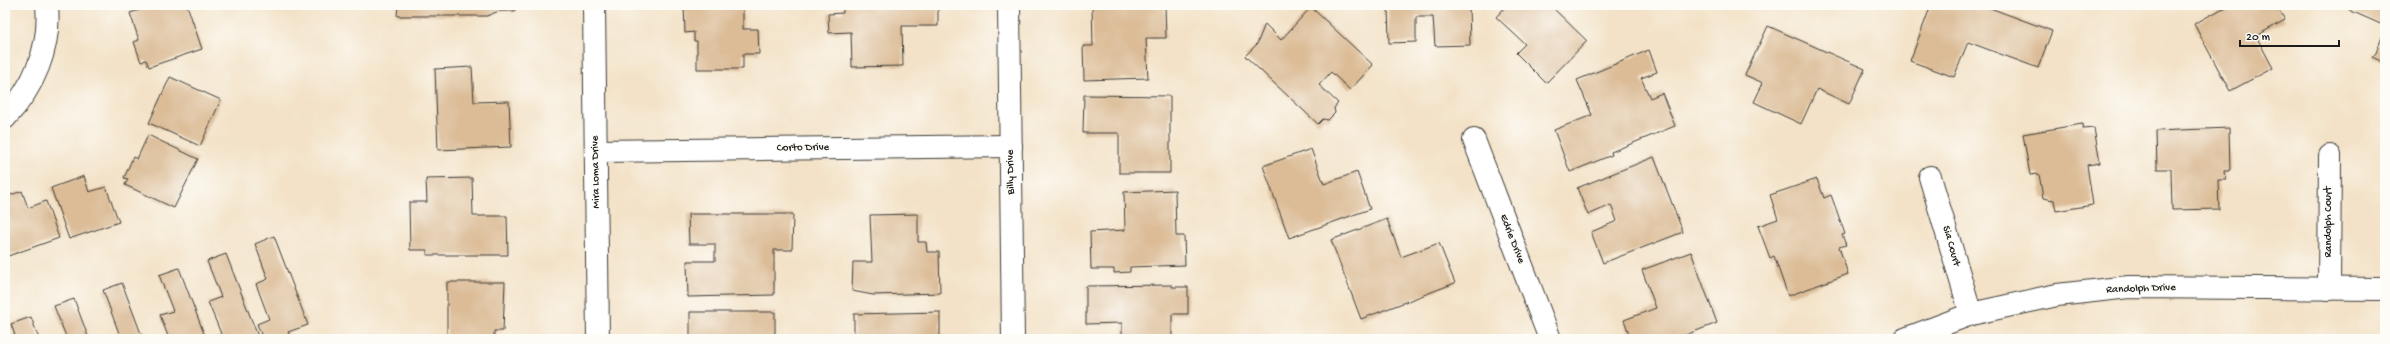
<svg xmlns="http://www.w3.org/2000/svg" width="2390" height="344" font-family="'Gochi Hand',sans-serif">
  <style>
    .building { fill: #dbbc96 }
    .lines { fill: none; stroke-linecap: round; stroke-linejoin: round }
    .street-casing { stroke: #3c3a36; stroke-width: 24 }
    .secondary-casing { stroke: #3c3a36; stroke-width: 24 }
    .street { stroke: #fff; stroke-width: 22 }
    .secondary { stroke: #fff; stroke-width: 22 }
    .labels { text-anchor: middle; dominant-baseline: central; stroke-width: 3; stroke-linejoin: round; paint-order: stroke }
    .street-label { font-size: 11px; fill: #1c1c1c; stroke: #fdfcf7 }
  </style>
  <rect width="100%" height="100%" fill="#fdfcf7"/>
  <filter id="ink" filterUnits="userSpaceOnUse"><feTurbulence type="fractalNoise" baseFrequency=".025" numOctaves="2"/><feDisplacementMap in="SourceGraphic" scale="8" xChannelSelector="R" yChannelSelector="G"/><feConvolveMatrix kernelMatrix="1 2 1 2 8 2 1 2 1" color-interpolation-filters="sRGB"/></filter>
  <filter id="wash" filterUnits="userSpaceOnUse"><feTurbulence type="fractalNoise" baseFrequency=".012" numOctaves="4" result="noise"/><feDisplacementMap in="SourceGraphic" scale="16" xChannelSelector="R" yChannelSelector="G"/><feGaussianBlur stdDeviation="0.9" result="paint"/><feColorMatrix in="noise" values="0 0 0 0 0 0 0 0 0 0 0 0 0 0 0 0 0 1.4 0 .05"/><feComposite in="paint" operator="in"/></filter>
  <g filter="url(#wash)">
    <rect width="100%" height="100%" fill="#f3e2c7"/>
    <g id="blocks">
      <g class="building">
        <polygon points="155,5 187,5 202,49 149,67 146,60 141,62 134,42 139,40 130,13"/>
        <polygon points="398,5 515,5 515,11 499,11 487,16 397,16"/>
        <polygon points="684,5 743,5 743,29 758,29 759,54 743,54 743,69 697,69 697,41 694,41 694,32 685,33"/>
        <polygon points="843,5 938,5 938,26 902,26 903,66 852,67 851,32 829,33 828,14 843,13"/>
        <polygon points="1092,5 1165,5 1166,38 1146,38 1148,78 1084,80 1083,46 1093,46"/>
        <polygon points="1388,5 1469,5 1470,45 1435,46 1433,17 1416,17 1416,42 1389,43"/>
        <polygon points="1507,5 1550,5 1587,41 1546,83 1516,53 1525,44 1496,17"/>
        <polygon points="1931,5 1982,5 2052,31 2038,68 1968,42 1954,77 1910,61"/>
        <polygon points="2229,5 2276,5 2285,20 2256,36 2273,68 2230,91 2194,24"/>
        <polygon points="2351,5 2385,5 2385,26 2349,10"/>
        <polygon points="1311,7 1373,65 1350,90 1331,72 1319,85 1338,103 1334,108 1335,113 1328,120 1323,119 1318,124 1245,56 1257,44 1265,24 1281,40"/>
        <polygon points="1768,26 1865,69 1849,104 1817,89 1801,124 1754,102 1763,83 1745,75"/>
        <polygon points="2385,29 2385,63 2372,57 2376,53"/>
        <polygon points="1649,50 1657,72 1641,78 1650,98 1662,93 1675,126 1611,152 1612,155 1570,172 1554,130 1592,115 1577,80"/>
        <polygon points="472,67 474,102 509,101 511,147 438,150 435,69"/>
        <polygon points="170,77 221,100 200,146 149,123"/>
        <polygon points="1084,95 1170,96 1170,173 1119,173 1119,133 1083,133"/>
        <polygon points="2082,124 2083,129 2094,128 2100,163 2087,165 2093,205 2056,211 2054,200 2043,198 2039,174 2030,175 2023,134"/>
        <polygon points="2229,128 2230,171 2225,171 2226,180 2218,180 2219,209 2172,210 2171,169 2157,169 2156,131"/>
        <polygon points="148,135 198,159 174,208 125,185 128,179 124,178 133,157 137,159"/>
        <polygon points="1311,149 1324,184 1357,172 1370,209 1289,238 1263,166"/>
        <polygon points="1654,157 1683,232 1603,263 1591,232 1617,221 1611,205 1588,215 1577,188"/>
        <polygon points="84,176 89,192 106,187 119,222 69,239 51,188"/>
        <polygon points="472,178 473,216 507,216 508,255 427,255 427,250 410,250 409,202 427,202 426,179"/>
        <polygon points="1817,179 1824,198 1831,195 1845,234 1842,235 1846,245 1839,247 1848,274 1788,296 1774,256 1770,258 1758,226 1778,219 1770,195"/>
        <polygon points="1175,190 1176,236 1184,236 1185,265 1130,267 1130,272 1114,273 1114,269 1091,269 1090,232 1125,230 1124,192"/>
        <polygon points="22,191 28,208 46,201 59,238 8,256 5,248 5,197"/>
        <polygon points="688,214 793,214 792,250 774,250 774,295 688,297 687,261 715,261 715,244 689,244"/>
        <polygon points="918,214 918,242 926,242 927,252 939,252 940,293 873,295 852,291 853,262 872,262 870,215"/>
        <polygon points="1387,219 1401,257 1439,243 1455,283 1361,319 1331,240"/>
        <polygon points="274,236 308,325 288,332 291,339 263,339 257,324 269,319 256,284 268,279 255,244"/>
        <polygon points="1691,252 1717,323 1675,339 1631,339 1624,320 1656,308 1642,270"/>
        <polygon points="226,254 259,339 214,339 222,336 208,302 221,297 207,261"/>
        <polygon points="179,268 206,339 169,339 160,315 173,311 159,275"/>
        <polygon points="447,282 505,282 503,331 494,331 494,339 447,339"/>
        <polygon points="122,283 143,339 112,339 120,336 103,290"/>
        <polygon points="1172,285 1172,287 1188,287 1188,314 1172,314 1172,339 1122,339 1122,323 1086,324 1086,286"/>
        <polygon points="74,299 89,339 67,339 54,306"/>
        <rect x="690" y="312" width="85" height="27"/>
        <polygon points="940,312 940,339 854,339 854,314"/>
        <polygon points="31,317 39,339 16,339 11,324"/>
      </g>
    </g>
  </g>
  <g filter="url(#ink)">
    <use href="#blocks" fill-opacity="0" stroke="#3c3a36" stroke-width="1"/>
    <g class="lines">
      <g class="street-casing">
        <g id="street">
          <polyline points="1009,5 1013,339"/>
          <path d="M5,118C34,87 51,48 47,5"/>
          <polyline points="1474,140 1550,339"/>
          <polyline points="596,151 1011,146"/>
          <polyline points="1930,177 1971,314"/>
          <polyline points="2329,289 2330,156"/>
          <polyline points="1905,339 1971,314 2057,295 2129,287 2385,289"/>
        </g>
      </g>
      <g class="secondary-casing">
        <polyline id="secondary" points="594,5 598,339"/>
      </g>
      <use href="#street" class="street"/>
      <use href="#secondary" class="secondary"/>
    </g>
  </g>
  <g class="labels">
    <g class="street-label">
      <text transform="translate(803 148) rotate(-1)">Corto Drive</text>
      <text transform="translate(596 172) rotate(-91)">Mira Loma Drive</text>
      <text transform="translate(1011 172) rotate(-91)">Billy Drive</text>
      <text transform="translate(2329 222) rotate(-90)">Randolph Court</text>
      <text transform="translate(1512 239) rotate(69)">Edrie Drive</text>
      <text transform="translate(1951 246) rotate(74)">Sia Court</text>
      <text transform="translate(2141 289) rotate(-2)">Randolph Drive</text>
    </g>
  </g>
  <rect width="2390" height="344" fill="none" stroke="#fdfcf7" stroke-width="20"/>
  <path d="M2240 40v6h99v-6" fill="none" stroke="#1c1c1c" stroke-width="2"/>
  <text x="2246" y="40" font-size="12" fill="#1c1c1c" stroke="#fdfcf7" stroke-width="3" paint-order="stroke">20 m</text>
</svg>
